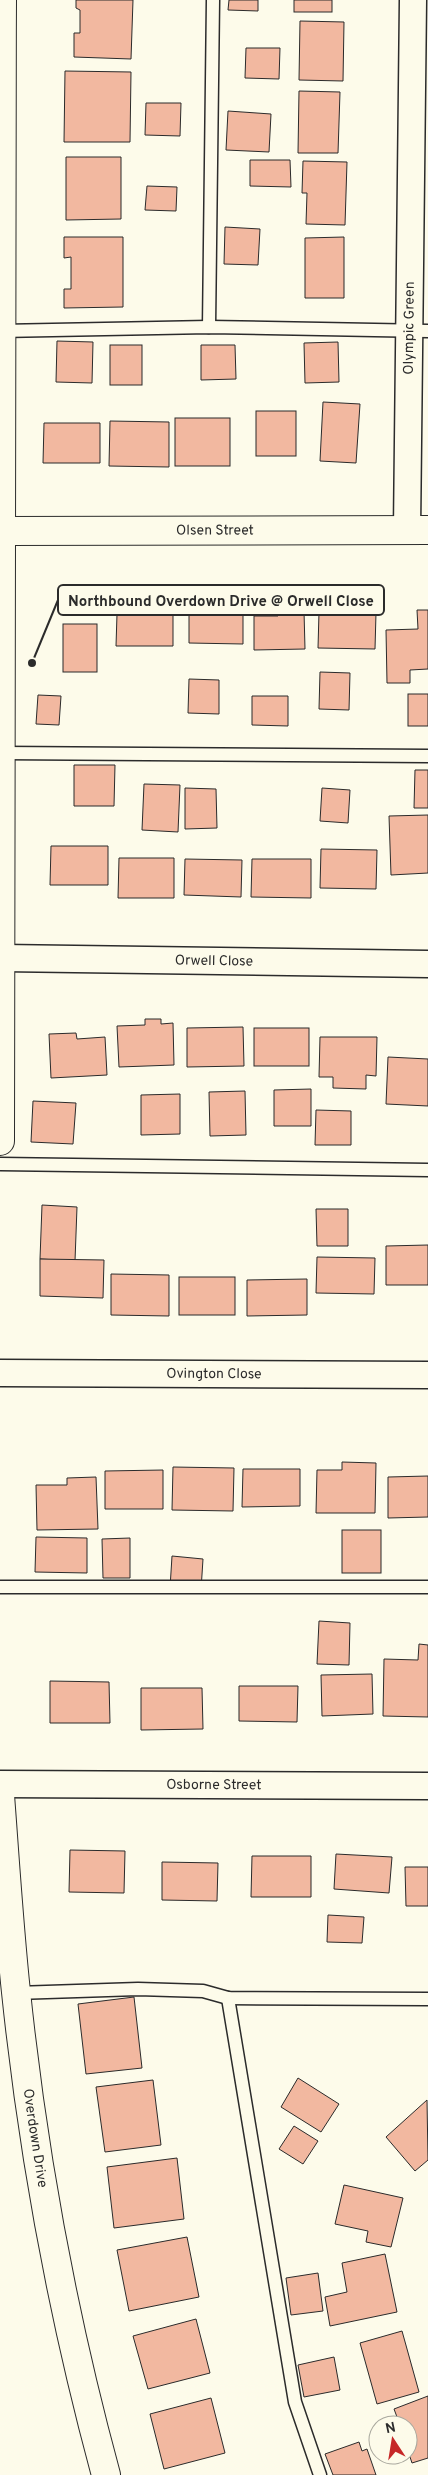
<svg xmlns="http://www.w3.org/2000/svg" width="428" height="2475" font-family="Overpass,sans-serif">
  <style>
    .building { fill: #f2b8a0; stroke: #2b2b2b }
    .lines { fill: none; stroke-linecap: round; stroke-linejoin: round }
    .service-casing { stroke: #2b2b2b; stroke-width: 15 }
    .minor-casing { stroke: #2b2b2b; stroke-width: 29 }
    .tertiary-casing { stroke: #2b2b2b; stroke-width: 30 }
    .service { stroke: #fdfbea; stroke-width: 12 }
    .minor { stroke: #fdfbea; stroke-width: 26 }
    .tertiary { stroke: #fdfbea; stroke-width: 28 }
    .labels { text-anchor: middle; dominant-baseline: central; stroke-width: 4; stroke-linejoin: round; paint-order: stroke }
    .street-label { font-size: 14px; fill: #2b2b2b; stroke: #fdfbea }
    .leader { fill: none; stroke: #2b2b2b; stroke-width: 2 }
    .callout-dot { fill: #2b2b2b; stroke: #fdfbea; stroke-width: 2 }
    .callout { fill: #fdfbea; stroke: #2b2b2b; stroke-width: 2 }
    .callout-label { font-size: 15px; text-anchor: middle; font-weight: bold; fill: #2b2b2b }
  </style>
  <rect width="100%" height="100%" fill="#fdfbea"/>
  <g class="building">
    <polygon points="76,0 133,0 131,59 74,57 74,33 80,33 80,10 76,8"/>
    <polygon points="229,0 258,0 258,11 228,10"/>
    <rect x="294" y="0" width="38" height="12"/>
    <polygon points="300,21 344,22 343,81 299,80"/>
    <polygon points="246,48 280,48 279,79 245,78"/>
    <polygon points="65,71 131,72 130,142 64,142"/>
    <polygon points="299,91 340,92 338,153 298,153"/>
    <polygon points="146,103 181,103 180,136 145,135"/>
    <polygon points="228,111 271,114 269,152 226,150"/>
    <polygon points="66,157 121,157 121,219 66,220"/>
    <polygon points="250,160 290,160 291,187 250,186"/>
    <polygon points="303,161 347,162 345,225 306,224 307,193 302,193"/>
    <polygon points="147,186 177,187 176,211 145,210"/>
    <polygon points="225,227 260,229 258,265 224,264"/>
    <polygon points="64,237 123,237 123,307 64,308 64,289 71,289 71,257 64,258"/>
    <polygon points="344,237 344,298 305,298 305,238"/>
    <polygon points="57,341 93,342 92,383 56,382"/>
    <polygon points="338,342 339,382 305,383 304,343"/>
    <rect x="110" y="345" width="32" height="40"/>
    <polygon points="201,345 235,345 236,379 201,380"/>
    <polygon points="323,402 360,404 356,463 320,461"/>
    <rect x="256" y="411" width="40" height="45"/>
    <rect x="175" y="418" width="55" height="48"/>
    <polygon points="110,421 169,422 169,467 109,466"/>
    <polygon points="44,423 100,423 100,463 43,463"/>
    <polygon points="199,606 215,606 215,610 243,610 243,644 189,643 189,609 199,609"/>
    <polygon points="145,610 173,610 173,646 116,646 117,614 145,614"/>
    <polygon points="417,610 428,610 428,669 410,670 410,683 387,683 386,630 418,629"/>
    <polygon points="304,611 305,649 254,650 254,616 278,616 278,612"/>
    <polygon points="319,612 376,613 375,649 318,648"/>
    <rect x="63" y="624" width="34" height="48"/>
    <polygon points="320,672 350,673 349,710 319,709"/>
    <polygon points="189,679 219,680 219,714 188,713"/>
    <rect x="408" y="694" width="20" height="32"/>
    <polygon points="38,695 61,696 59,725 36,724"/>
    <polygon points="252,696 288,696 288,726 252,725"/>
    <polygon points="74,765 115,765 114,806 74,806"/>
    <polygon points="415,770 428,770 428,808 414,808"/>
    <polygon points="144,784 180,785 178,832 142,830"/>
    <polygon points="185,788 216,789 217,828 185,829"/>
    <polygon points="322,788 350,790 348,823 320,821"/>
    <polygon points="428,815 428,873 391,875 389,816"/>
    <polygon points="51,846 108,846 108,885 50,885"/>
    <polygon points="321,849 377,850 376,889 320,888"/>
    <polygon points="119,858 174,858 174,898 118,898"/>
    <polygon points="185,859 242,860 241,897 184,895"/>
    <polygon points="252,859 311,859 311,898 251,897"/>
    <polygon points="145,1019 161,1019 161,1024 173,1023 174,1065 119,1067 117,1026 145,1025"/>
    <polygon points="243,1027 244,1066 187,1067 187,1028"/>
    <rect x="254" y="1028" width="55" height="38"/>
    <polygon points="76,1033 77,1039 105,1037 107,1075 51,1078 49,1034"/>
    <polygon points="320,1037 377,1037 376,1076 366,1075 366,1089 333,1088 333,1077 319,1077"/>
    <polygon points="388,1057 428,1059 428,1106 386,1104"/>
    <polygon points="311,1089 311,1126 274,1126 274,1090"/>
    <polygon points="245,1091 246,1135 210,1136 209,1092"/>
    <polygon points="180,1094 180,1134 141,1135 141,1095"/>
    <polygon points="33,1101 76,1103 73,1144 31,1142"/>
    <polygon points="316,1110 351,1111 351,1145 315,1145"/>
    <polygon points="42,1205 77,1207 75,1261 40,1259"/>
    <polygon points="316,1209 348,1209 348,1246 317,1246"/>
    <polygon points="428,1245 428,1285 386,1285 386,1246"/>
    <polygon points="317,1257 375,1258 374,1294 316,1293"/>
    <polygon points="40,1259 104,1260 103,1298 40,1296"/>
    <polygon points="111,1274 169,1275 169,1316 111,1315"/>
    <rect x="179" y="1277" width="56" height="38"/>
    <polygon points="307,1279 307,1315 247,1316 247,1280"/>
    <polygon points="342,1462 376,1463 375,1513 316,1513 317,1470 342,1470"/>
    <polygon points="173,1467 234,1468 233,1511 172,1510"/>
    <polygon points="243,1469 300,1469 300,1506 242,1507"/>
    <polygon points="163,1470 163,1509 105,1509 105,1471"/>
    <polygon points="428,1476 428,1517 388,1518 388,1477"/>
    <polygon points="96,1477 98,1529 37,1530 36,1485 67,1485 67,1478"/>
    <rect x="342" y="1530" width="39" height="43"/>
    <polygon points="36,1537 87,1538 87,1573 35,1572"/>
    <polygon points="130,1538 130,1578 103,1578 102,1539"/>
    <polygon points="172,1556 203,1559 201,1590 170,1588"/>
    <polygon points="319,1621 350,1623 349,1665 317,1664"/>
    <polygon points="419,1644 428,1645 428,1717 383,1716 384,1659 418,1660"/>
    <polygon points="372,1674 373,1714 322,1716 321,1675"/>
    <polygon points="50,1681 109,1682 110,1723 50,1723"/>
    <polygon points="239,1686 298,1686 297,1722 239,1721"/>
    <polygon points="141,1688 202,1688 203,1729 141,1730"/>
    <polygon points="70,1850 125,1851 124,1893 69,1892"/>
    <polygon points="336,1854 392,1857 389,1893 334,1889"/>
    <polygon points="252,1856 311,1856 311,1897 251,1897"/>
    <polygon points="162,1862 218,1863 217,1901 162,1900"/>
    <polygon points="405,1867 428,1867 428,1906 406,1906"/>
    <polygon points="328,1915 364,1917 362,1943 327,1942"/>
    <polygon points="134,1997 142,2068 86,2074 78,2004"/>
    <polygon points="298,2078 339,2104 321,2132 281,2107"/>
    <polygon points="153,2080 161,2145 105,2152 96,2087"/>
    <polygon points="427,2100 428,2160 415,2171 386,2137"/>
    <polygon points="294,2126 318,2141 303,2164 279,2149"/>
    <polygon points="177,2158 184,2219 114,2228 107,2167"/>
    <polygon points="344,2185 403,2198 391,2247 366,2242 368,2231 335,2224"/>
    <polygon points="187,2237 199,2297 129,2311 117,2250"/>
    <polygon points="385,2254 397,2312 330,2326 325,2297 347,2292 342,2263"/>
    <polygon points="318,2273 323,2311 291,2315 286,2278"/>
    <polygon points="196,2319 210,2373 148,2389 133,2336"/>
    <polygon points="402,2331 419,2392 377,2404 360,2343"/>
    <polygon points="334,2357 340,2390 304,2397 298,2365"/>
    <polygon points="428,2396 428,2458 412,2463 410,2457 399,2461 397,2455 408,2455 408,2425 400,2425 394,2409"/>
    <polygon points="211,2398 225,2453 164,2469 150,2414"/>
    <polygon points="359,2442 362,2451 367,2449 376,2475 333,2475 325,2454"/>
  </g>
  <g class="lines">
    <g class="service-casing">
      <g id="service">
        <polyline points="209,327 213,0"/>
        <polyline points="0,331 209,327 428,331"/>
        <polyline points="1,753 428,756"/>
        <polyline points="0,1164 428,1170"/>
        <polyline points="0,1587 428,1587"/>
        <polyline points="16,1993 138,1989 203,1991 228,1998 428,1999"/>
        <polyline points="228,1998 295,2402 320,2475"/>
      </g>
    </g>
    <g class="minor-casing">
      <g id="minor">
        <path id="s1" d="M407,530L413,0"/>
        <path id="s2" d="M2,958L428,964"/>
        <path id="s3" d="M0,1373L428,1375"/>
        <path id="s4" d="M0,1784L428,1786"/>
      </g>
    </g>
    <g class="tertiary-casing">
      <g id="tertiary">
        <path id="s5" d="M3,531L428,530"/>
        <path d="M0,1141C4,760 0,380 2,0"/>
        <path id="s6" d="M0,1795C5,1861 9,1926 16,1992C33,2155 63,2317 106,2475"/>
      </g>
    </g>
    <use href="#service" class="service"/>
    <use href="#minor" class="minor"/>
    <use href="#tertiary" class="tertiary"/>
  </g>
  <g class="labels">
    <g class="street-label">
      <text stroke="none"><textPath href="#s1" startOffset="202">Olympic Green</textPath></text>
      <text stroke="none"><textPath href="#s5" startOffset="212">Olsen Street</textPath></text>
      <text stroke="none"><textPath href="#s2" startOffset="212">Orwell Close</textPath></text>
      <text stroke="none"><textPath href="#s3" startOffset="214">Ovington Close</textPath></text>
      <text stroke="none"><textPath href="#s4" startOffset="214">Osborne Street</textPath></text>
      <text stroke="none"><textPath href="#s6" startOffset="345">Overdown Drive</textPath></text>
    </g>
  </g>
  <path class="leader" d="M32 663L58 600"/>
  <circle class="callout-dot" cx="32" cy="663" r="5"/>
  <rect class="callout" x="58" y="585" width="326" height="30" rx="5"/>
  <g class="callout-label">
    <text x="221" y="606">Northbound Overdown Drive @ Orwell Close</text>
  </g>
  <g transform="translate(393 2440) rotate(348)"><circle r="24" fill="#fdfbea" stroke="#a9a89e"/>
  <path d="M0-4L9 19L0 12L-9 19Z" fill="#c62828"/>
  <text y="-8" font-size="14" font-weight="bold" text-anchor="middle" fill="#2b2b2b">N</text>
  </g>
</svg>
